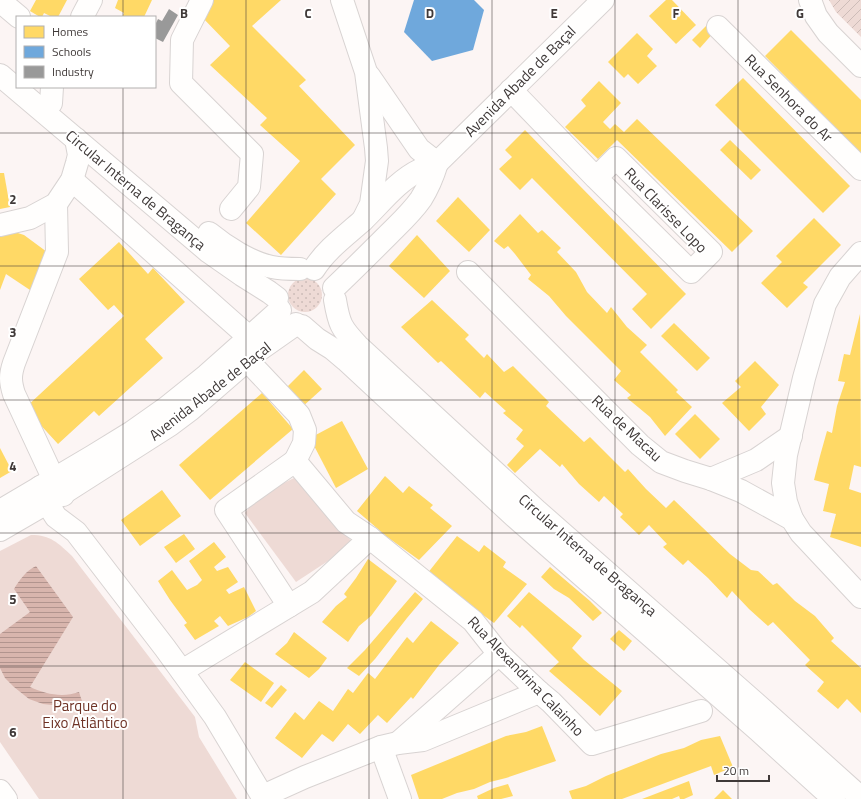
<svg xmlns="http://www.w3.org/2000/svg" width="861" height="799" font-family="'Titillium Web',sans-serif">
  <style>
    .grass { fill: url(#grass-dots) }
    .park { fill: #eedad5 }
    .garden { fill: url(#garden-furrows) }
    .water { fill: url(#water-rules) }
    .homes { fill: #ffd966 }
    .schools { fill: #6fa8dc }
    .industry { fill: #999 }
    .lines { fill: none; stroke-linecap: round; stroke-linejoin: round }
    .minor-casing { stroke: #d8d3d2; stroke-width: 24 }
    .major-casing { stroke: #d8d3d2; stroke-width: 24 }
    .minor { stroke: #fffefd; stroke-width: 22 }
    .major { stroke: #fffefd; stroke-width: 22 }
    .grid { fill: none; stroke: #3f3938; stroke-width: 1; stroke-opacity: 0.55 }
    .labels { text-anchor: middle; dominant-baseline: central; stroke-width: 4; stroke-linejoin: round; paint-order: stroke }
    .street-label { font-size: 15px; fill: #3f3938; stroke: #fff }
    .park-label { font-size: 15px; fill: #6f3326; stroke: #fff }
    .grid-label { font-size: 13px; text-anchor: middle; font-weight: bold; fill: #3f3938; stroke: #fff; stroke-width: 4; stroke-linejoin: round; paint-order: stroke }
  </style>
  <defs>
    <pattern id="grass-dots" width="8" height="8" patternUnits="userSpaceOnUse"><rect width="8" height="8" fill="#eedad5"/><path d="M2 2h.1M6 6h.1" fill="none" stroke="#cdbcb8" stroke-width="1.8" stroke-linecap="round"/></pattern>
    <pattern id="garden-furrows" width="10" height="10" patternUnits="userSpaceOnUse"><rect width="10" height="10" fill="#eedad5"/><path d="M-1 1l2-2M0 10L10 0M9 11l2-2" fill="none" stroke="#cdbcb8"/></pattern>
    <pattern id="water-rules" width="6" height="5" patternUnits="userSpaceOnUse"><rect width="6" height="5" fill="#d8b5ad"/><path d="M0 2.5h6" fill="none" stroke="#b1948e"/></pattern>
  </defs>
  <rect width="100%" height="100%" fill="#fcf5f4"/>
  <circle class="grass" cx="305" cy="295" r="17"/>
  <g class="park">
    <polygon points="294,478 354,544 296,582 245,513 258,496"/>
    <path d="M31,535C51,535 58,543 72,556L195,717L199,737L237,799H39L0,742V551Z"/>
  </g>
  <polygon class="garden" points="829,0 861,0 861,37 836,12"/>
  <path class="water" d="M36,566L73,617L30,687C46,694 62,698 79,692L82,701L62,706L43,704L29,699L14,687L5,678L0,668V634L30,612L14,589C20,579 26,571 36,566Z"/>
  <g class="homes">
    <polygon points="36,0 67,0 58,17 52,17 44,13 42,17 40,17 30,11"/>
    <polygon points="118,0 152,0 144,17 122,17 124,13 115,8"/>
    <polygon points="214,0 281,0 252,26 306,80 299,86 355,145 321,179 336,194 281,255 246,223 300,161 260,125 267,118 210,65 230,46 200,15"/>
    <polygon points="666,0 672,0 696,25 676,44 649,16"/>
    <polygon points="708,24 715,31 700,48 692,40"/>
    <polygon points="791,30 861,100 861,153 765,56"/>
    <polygon points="637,33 653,49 647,56 657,66 638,84 628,74 624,78 608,62"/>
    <polygon points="743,78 850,186 823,213 715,105"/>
    <polygon points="599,81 621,103 603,122 610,129 615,124 624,132 637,119 753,231 732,252 617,140 598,159 565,127 586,106 581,100"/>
    <polygon points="525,130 686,294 651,329 632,309 647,294 532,178 520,190 499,169 512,157 505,150"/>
    <polygon points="730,140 761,170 751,180 720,150"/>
    <polygon points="0,173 4,173 10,207 0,209"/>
    <polygon points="458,197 490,230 469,252 436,221"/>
    <polygon points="520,214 538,233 542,230 561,248 557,252 576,272 587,292 607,313 611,307 627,327 647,345 640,352 678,390 676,392 692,407 665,436 650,417 627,398 631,395 614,380 621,371 566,316 549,296 528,279 531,275 515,254 508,246 504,249 494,241"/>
    <polygon points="814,218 841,245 803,283 808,287 787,308 761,283 782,262 776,256"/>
    <polygon points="2,228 24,235 47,252 30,290 6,274 0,290 0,232"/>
    <polygon points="417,235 450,271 424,298 389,266"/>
    <polygon points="119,242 148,274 153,268 185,302 145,339 163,358 99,416 94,411 58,444 25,408 124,316 114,305 108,310 79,279"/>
    <polygon points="432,300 469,335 465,339 484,358 487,354 504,372 513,366 549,402 546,406 584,442 590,437 625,472 628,469 646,489 666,508 674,500 730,554 751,570 758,571 773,585 777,583 795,601 815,616 834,638 831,641 861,668 861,713 847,699 838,709 817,691 824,682 805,665 810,660 773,622 768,626 749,609 732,591 727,598 708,578 688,560 683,565 663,547 667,544 649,525 639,535 620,517 623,514 604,496 599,502 579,484 562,464 560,467 540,449 515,473 507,465 524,446 516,439 523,430 503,413 506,411 485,392 480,398 441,361 438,363 401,327"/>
    <polygon points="860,314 861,467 854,465 849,489 861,493 861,547 830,537 836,514 823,511 829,484 814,480 820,456 827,431 832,433 837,406 845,382 838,381 844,354 850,355"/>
    <polygon points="674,323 710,358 697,371 661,336"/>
    <polygon points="755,361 779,385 761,407 766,414 749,431 722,403 741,387 735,381"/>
    <polygon points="304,370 322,389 301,408 285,389"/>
    <polygon points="262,393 293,429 210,500 179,465"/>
    <polygon points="695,414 720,439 700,459 675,434"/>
    <polygon points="342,421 368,469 336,488 310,438"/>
    <polygon points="0,448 12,471 0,478"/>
    <polygon points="385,476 403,493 409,486 433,505 430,508 452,526 419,560 386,536 357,511"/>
    <polygon points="162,490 181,516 140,546 121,520"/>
    <polygon points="184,534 195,549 176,563 164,547"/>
    <polygon points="457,536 479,552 484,545 506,562 503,567 527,584 494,623 427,574"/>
    <polygon points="214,542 226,557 214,567 217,571 228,567 238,582 226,590 229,594 244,587 256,611 248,617 228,626 220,616 214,621 219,626 195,640 184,625 187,623 170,600 158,581 172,570 187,590 197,585 202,580 189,561"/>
    <polygon points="368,559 397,581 371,616 359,626 348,642 322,622 336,606 347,597 344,594 356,578"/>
    <polygon points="550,567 590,601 602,613 593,621 569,598 554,589 541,577"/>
    <polygon points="415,592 423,599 407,618 375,659 359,676 347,668 365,650"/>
    <polygon points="529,592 582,636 572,648 584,660 622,691 600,716 588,705 549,671 559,662 522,625 520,628 507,616"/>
    <polygon points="431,621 459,643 439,665 413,699 411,697 387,723 378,715 360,734 348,724 333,742 322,734 302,758 275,738 295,712 304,720 319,701 333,711 348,689 353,693 368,673 375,679 407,637 413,643"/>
    <polygon points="619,630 632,641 624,651 610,639"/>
    <polygon points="294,632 327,658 319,669 309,678 275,654 287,643"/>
    <polygon points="245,662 274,683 261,702 230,680"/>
    <polygon points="281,685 287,690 272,708 265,703"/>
    <polygon points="542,726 556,761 506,778 490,782 474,789 457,793 442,799 419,799 411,775 506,736 526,732"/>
    <polygon points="720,736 733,767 714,775 711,766 692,773 622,799 572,799 569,791 586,786 606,776 661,754 684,748 701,740"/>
    <polygon points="689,781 693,795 684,799 680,799 679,796 672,799 642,799"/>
    <polygon points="508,784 513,796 501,799 478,799 477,796 494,788"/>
    <polygon points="723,790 732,799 714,799"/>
  </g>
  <polygon class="schools" points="414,0 474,0 484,10 473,50 432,61 404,32"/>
  <polygon class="industry" points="169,9 178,15 163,42 155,38 155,25 158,19 162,21"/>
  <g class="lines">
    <g class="minor-casing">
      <g id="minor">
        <polyline points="202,0 182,40 181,83 252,154 249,187 231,209"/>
        <polyline points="342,0 366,72 376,148 377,161 371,204 363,220"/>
        <polyline points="810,0 816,16 828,33 861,66"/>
        <polyline points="0,1 19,17"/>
        <polyline points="82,17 91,0"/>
        <polyline points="718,27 861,169"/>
        <polyline points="369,76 419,149 437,163"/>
        <polyline points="511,90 596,178 691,272 711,252 616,158 596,178"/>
        <polyline points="51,103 52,87"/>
        <polyline points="72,180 250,338"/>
        <path d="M56,204L57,252L14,363C10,375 10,381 14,394L54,480L63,495"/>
        <polyline points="0,225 30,218 56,204 72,180 77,163 79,155 76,139"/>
        <polyline points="468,272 640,445 661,462 685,471 711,479 741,491 792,519 801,533 861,597"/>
        <polyline points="247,360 299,415 305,430 304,443 295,461"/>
        <polyline points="711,479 756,460 791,436"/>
        <polyline points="40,487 47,503 56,517 76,532 165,648 215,717 264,799"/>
        <polyline points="792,519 786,502 783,483 786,455 804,378 825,304 840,277 861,253"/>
        <polyline points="289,606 226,510 295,461 346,522 370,538 473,621 499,654 539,692 551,702 592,744 701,711"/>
        <polyline points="182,671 312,592 370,538"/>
        <polyline points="398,743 499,654"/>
        <polyline points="381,747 400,799"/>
        <polyline points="0,791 6,799"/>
        <polyline points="263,796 305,777 381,747 398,743 423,740 539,692"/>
      </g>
    </g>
    <g class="major-casing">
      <g id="major">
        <polyline points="0,75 209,252 242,275 269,292 277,298"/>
        <path d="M209,233C226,247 251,263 272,267C281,269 291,269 300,269"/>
        <path d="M314,269C326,250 345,236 362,221C380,204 397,181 420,170C425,167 432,165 437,163L603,0"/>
        <path d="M334,288C353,270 371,252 389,234C400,223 412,212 421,199C428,188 433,176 437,163"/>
        <path d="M335,300C339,324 341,328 358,346L537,511L762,709L861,798"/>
        <polyline points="302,326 317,339 333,349 346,360 514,516 758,730 834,799"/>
        <polyline points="0,511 93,456 132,432 166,408 207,375 280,310"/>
        <polyline points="0,530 62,494 170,425 190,410 259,350 296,324"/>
      </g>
    </g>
    <use href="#minor" class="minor"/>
    <use href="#major" class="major"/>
  </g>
  <path class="grid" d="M123,0V17M246,0V799M369,0V799M492,0V799M615,0V799M738,0V799M123,87V799M0,133H861M0,266H861M0,400H861M0,533H861M0,666H861"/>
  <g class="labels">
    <g class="street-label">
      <text transform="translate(520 81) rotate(-45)">Avenida Abade de Baçal</text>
      <text transform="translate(789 98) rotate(45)">Rua Senhora do Ar</text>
      <text transform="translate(136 190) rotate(40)">Circular Interna de Bragança</text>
      <text transform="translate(666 210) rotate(46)">Rua Clarisse Lopo</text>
      <text transform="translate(210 391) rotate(-38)">Avenida Abade de Baçal</text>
      <text transform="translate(627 428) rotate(43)">Rua de Macau</text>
      <text transform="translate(588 555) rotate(41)">Circular Interna de Bragança</text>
      <text transform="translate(526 676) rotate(46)">Rua Alexandrina Calainho</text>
    </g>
    <g class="park-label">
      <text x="85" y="705">Parque do<tspan x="85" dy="17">Eixo Atlântico</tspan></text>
    </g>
  </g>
  <g class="grid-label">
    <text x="184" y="18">B</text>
    <text x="308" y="18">C</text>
    <text x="430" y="18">D</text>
    <text x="554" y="18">E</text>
    <text x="676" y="18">F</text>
    <text x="800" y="18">G</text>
    <text x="13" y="204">2</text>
    <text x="13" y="337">3</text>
    <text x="13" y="471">4</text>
    <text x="13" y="604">5</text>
    <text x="13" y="737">6</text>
  </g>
  <rect x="16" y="16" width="140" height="72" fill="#ffffff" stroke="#b2b0af"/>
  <rect x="24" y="26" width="20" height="12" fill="#ffd966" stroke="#b2b0af"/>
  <text x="52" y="36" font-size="12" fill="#3f3938">Homes</text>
  <rect x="24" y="46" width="20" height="12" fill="#6fa8dc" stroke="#b2b0af"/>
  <text x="52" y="56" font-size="12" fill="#3f3938">Schools</text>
  <rect x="24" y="66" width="20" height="12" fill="#999999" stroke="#b2b0af"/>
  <text x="52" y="76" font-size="12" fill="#3f3938">Industry</text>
  <path d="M717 775v6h52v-6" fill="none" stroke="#3f3938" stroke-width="2"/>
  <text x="723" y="775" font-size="12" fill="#3f3938" stroke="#ffffff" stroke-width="3" paint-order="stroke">20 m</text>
</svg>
